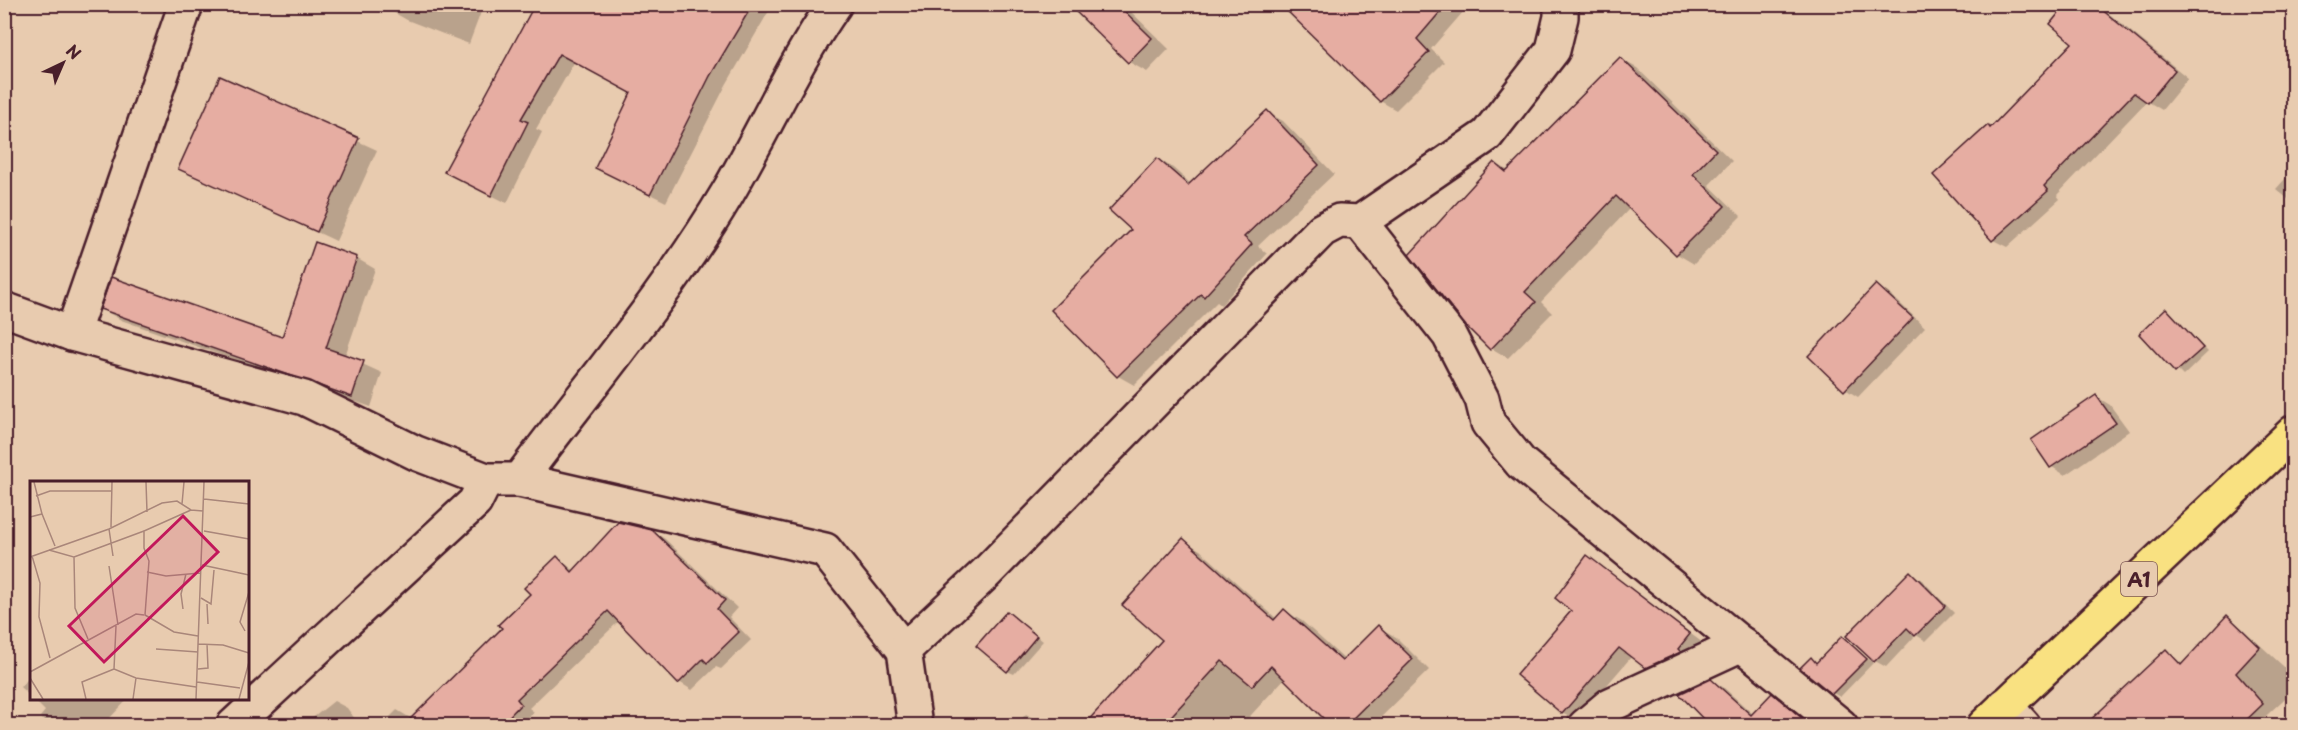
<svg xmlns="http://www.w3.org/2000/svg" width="2298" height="730" font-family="'Playpen Sans',sans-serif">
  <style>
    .shadow { fill: #0003 }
    .building { fill: #e6ada2; stroke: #4a1f2b; stroke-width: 1.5 }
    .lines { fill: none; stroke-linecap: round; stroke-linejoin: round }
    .street-casing { stroke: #4a1f2b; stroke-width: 38 }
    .highway-casing { stroke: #4a1f2b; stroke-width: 38 }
    .street { stroke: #e8cbaf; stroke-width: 33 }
    .highway { stroke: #f9e181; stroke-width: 33 }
    .labels { text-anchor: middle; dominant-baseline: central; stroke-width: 4.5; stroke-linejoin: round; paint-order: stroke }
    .shield { fill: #e8cbaf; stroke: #795353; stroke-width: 1.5 }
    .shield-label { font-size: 20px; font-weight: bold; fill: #4a1f2b }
    .inset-road { fill: none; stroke: #a9867a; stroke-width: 1.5 }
    .view { fill: #c2185b; fill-opacity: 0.15; stroke: #c2185b; stroke-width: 3 }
    .inset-edge { fill: none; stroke: #4a1f2b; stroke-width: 3 }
  </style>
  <rect width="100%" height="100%" fill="#e8cbaf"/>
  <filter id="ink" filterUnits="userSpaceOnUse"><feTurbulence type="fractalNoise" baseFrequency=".0167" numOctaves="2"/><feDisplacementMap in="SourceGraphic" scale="12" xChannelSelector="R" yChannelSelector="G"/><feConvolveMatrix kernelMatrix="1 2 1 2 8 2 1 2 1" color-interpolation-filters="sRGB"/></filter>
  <g filter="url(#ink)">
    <g class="shadow">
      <polygon points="396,4 484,4 469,44 407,20 393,12"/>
      <polygon points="537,4 773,4 726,85 666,202 597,168 633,93 575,61 536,129 542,132 507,203 461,180"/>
      <polygon points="1071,4 1123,4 1169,49 1147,72 1129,62"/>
      <polygon points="1282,4 1470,4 1431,49 1444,62 1396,110 1380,101"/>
      <polygon points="2068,4 2097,4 2188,78 2162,110 2147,101 2057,195 2060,199 2007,247 1993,240 1988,127 1991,129 2075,43"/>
      <polygon points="1620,59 1637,68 1732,161 1709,185 1741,216 1694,264 1677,254 1630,208 1541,302 1552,313 1508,358 1491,348 1495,163 1509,171"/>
      <polygon points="221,78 377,150 336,241 180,168"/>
      <polygon points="1267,112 1283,121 1334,174 1258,246 1267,254 1221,305 1217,302 1134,385 1118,376 1053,310 1134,230 1158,159 1173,168 1191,184"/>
      <polygon points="2294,169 2294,204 2276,189"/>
      <polygon points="356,258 375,269 345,356 382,373 371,407 121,320 102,309 283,339"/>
      <polygon points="1877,286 1890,294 1925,327 1858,397 1845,389"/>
      <polygon points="2166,310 2208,352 2183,376 2141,334"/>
      <polygon points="2097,397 2110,405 2129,431 2065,475 2052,467"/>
      <polygon points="652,531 665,539 737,608 729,617 751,640 721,669 716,667 692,690 679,682 619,621 529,708 534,712 520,726 381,726 397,710 412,719 504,628 557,558 575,571"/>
      <polygon points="1183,540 1200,550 1277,619 1285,611 1302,621 1345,660 1378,627 1396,637 1429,670 1372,726 1333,726 1285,678 1241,726 1085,726 1164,640"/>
      <polygon points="1588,557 1703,643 1691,658 1660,675 1632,656 1576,721 1562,713 1573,611"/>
      <polygon points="1910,573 1921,579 1954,613 1926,641 1916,635 1886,667 1875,661 1848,636"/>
      <polygon points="1007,613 1043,641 1014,674 1007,671"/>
      <polygon points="2227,617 2236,623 2294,676 2294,690 2255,726 2105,726 2166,651 2184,665"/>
      <polygon points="1842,638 1873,663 1840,697 1833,693 1811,659 1818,663"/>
      <polygon points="32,675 32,698 20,687"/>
      <polygon points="1711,681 1723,687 1754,715 1772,695 1812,726 1713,726"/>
      <polygon points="32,698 125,698 127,700 106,722 99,718 92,726 49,726 40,717 45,711"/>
      <polygon points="334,701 347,708 360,726 312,726 309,721"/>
      <polygon points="1026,714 1043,724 1045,726 1015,726"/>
    </g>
    <g class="building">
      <polygon points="535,4 753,4 710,76 650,195 595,168 631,93 559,54 521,119 528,122 491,196 444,172"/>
      <polygon points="1068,4 1117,4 1152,38 1128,63"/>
      <polygon points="1280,4 1447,4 1417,39 1429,52 1380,102"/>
      <polygon points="2066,4 2095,4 2175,70 2148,103 2134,93 2044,186 2048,191 1992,241 1933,175 1988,125 1990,128 2072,43 2050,24"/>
      <polygon points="1620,57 1716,150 1693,174 1725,206 1676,255 1616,196 1525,292 1536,302 1490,350 1466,326 1409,255 1494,162 1506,172"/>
      <polygon points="220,76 359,138 317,232 178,169"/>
      <polygon points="1267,110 1319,165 1244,237 1252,244 1204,297 1201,294 1117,377 1051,310 1131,230 1109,210 1157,158 1188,185"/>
      <polygon points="315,242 357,257 326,348 364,361 352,397 100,309 111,277 282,337"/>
      <polygon points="1876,284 1913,318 1844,391 1808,356"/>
      <polygon points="2166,308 2203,348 2175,373 2139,334"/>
      <polygon points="2096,395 2116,423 2050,468 2031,440"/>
      <polygon points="618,522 652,530 725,600 717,609 739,632 707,663 703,659 678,684 608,611 517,699 521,704 500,726 403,726 502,628 498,625 530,594 524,588 557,556 572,572"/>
      <polygon points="1183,538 1274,620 1284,609 1342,661 1378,625 1413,659 1345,726 1331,726 1271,666 1252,686 1222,661 1162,726 1083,726 1162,640 1122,605"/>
      <polygon points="1587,555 1690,634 1678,649 1681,652 1645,668 1619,648 1562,714 1516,675 1571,611 1555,598"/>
      <polygon points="1910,571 1945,606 1915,636 1907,628 1874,662 1846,636"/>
      <polygon points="1007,611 1037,636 1007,672 976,646"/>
      <polygon points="2227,615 2260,647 2236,673 2263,704 2240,726 2084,726 2166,649 2181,665"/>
      <polygon points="1842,636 1867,659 1832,694 1800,668 1811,657 1816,663"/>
      <polygon points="1711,679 1751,715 1772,693 1804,720 1798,726 1710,726 1679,694"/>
    </g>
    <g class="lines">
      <g class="street-casing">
        <g id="street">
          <polyline points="1360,222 1449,335 1482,399 1488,423 1521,463 1841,726"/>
          <polyline points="4,309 72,334 304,398 416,453 486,480 519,480 825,550 904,650"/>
          <polyline points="72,334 186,4"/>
          <path d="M519,480C589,386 667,295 727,194C764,131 793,64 835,4"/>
          <polyline points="2005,705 2024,726"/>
          <polyline points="233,726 475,502 486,480"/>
          <polyline points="915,726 904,650 986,573 1322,230 1339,221 1360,222 1487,135 1553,50 1561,17 1561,4"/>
          <polyline points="1585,726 1610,705 1742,644"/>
        </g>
      </g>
      <g class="highway-casing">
        <polyline id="highway" points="1984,726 2294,432"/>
      </g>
      <use href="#street" class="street"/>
      <use href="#highway" class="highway"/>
    </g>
  </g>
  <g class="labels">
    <rect class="shield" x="2121" y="562" width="36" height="34" rx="4.5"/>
    <g class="shield-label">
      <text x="2139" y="579">A1</text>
    </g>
  </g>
  <g transform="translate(30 481)">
    <rect width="219" height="219" fill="#e8cbaf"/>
    <path class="inset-road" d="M4,1L12,33M116,1L117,31M6,15L20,10H82M174,18L219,23M152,23L154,1M161,29L114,50V67L119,80L115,134L144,151L168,155M0,36L12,33L25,65M81,46L82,1M79,48L83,75M174,50L219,58M19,69L44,76L45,127L58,158M2,75L10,102L9,136L20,177M0,76L79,48L132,22L147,20L161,29L173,30M44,76L114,50M172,84L219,94M79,85L88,144M117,91L136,95L170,92M171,117L181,123L184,89M177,123L178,143M153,128L151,113L156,93M86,145L84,188L106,197L166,206M215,150L210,141L219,111M168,163L193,164L219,172M126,168L168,171M168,188L178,187L177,163M0,191L106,133L114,134M0,197L13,218M167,201L210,207M56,218L52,201L84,188M103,218L106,197M166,218L174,1M209,218L219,181"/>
    <path class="view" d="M153,35L188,71L74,181L39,145Z"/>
    <rect width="219" height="219" class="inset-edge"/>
  </g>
  <rect width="2298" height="730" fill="none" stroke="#e8cbaf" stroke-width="24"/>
  <rect x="12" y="12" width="2274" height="706" fill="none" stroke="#4a1f2b" stroke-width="2" filter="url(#ink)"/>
  <g transform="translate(63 63) rotate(44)" stroke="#e8cbaf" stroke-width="4.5" paint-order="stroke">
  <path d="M0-4.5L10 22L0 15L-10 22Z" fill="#4a1f2b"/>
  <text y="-9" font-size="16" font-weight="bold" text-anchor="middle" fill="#4a1f2b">N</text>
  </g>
</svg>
